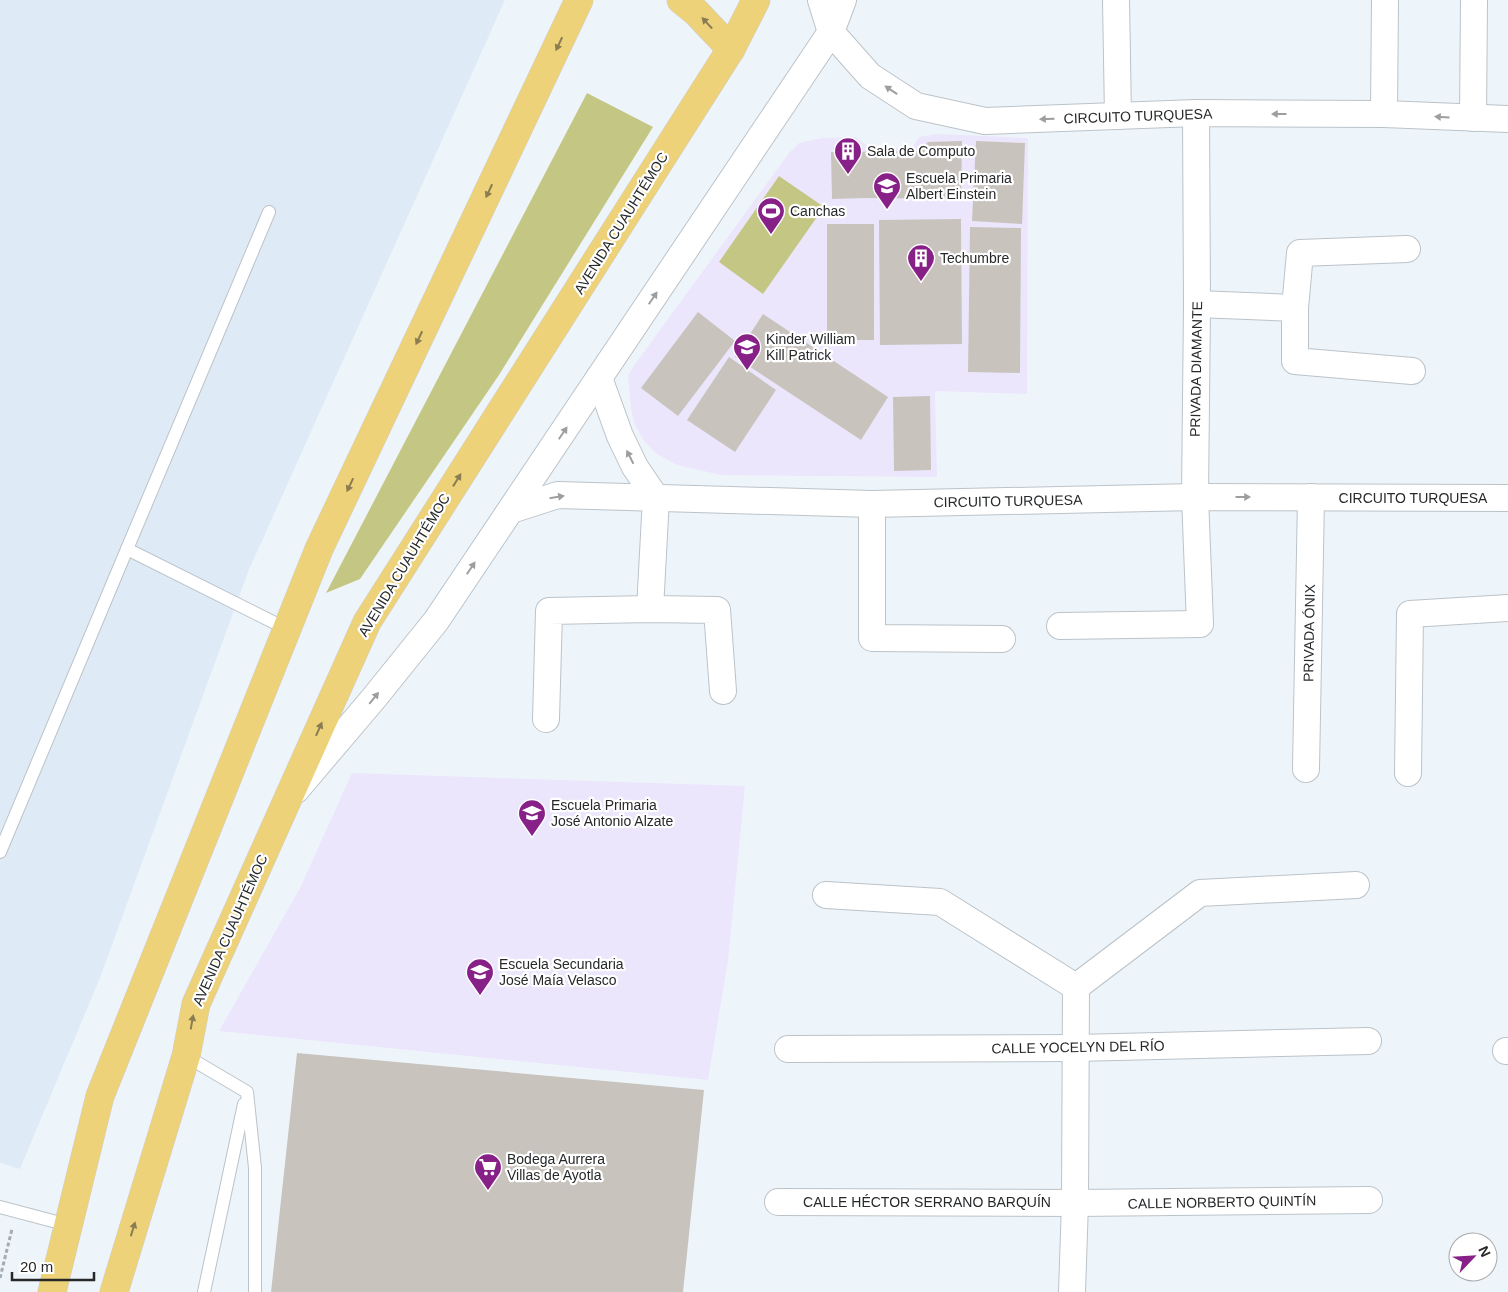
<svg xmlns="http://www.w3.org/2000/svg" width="1508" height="1292" font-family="Arial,sans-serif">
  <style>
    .built { fill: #deebf6 }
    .education { fill: #ece6fc }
    .green { fill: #c4c784 }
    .building { fill: #c8c3bd }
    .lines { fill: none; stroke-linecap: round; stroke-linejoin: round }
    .service-casing { stroke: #bcc3c8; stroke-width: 14 }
    .minor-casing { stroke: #bcc3c8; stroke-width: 28 }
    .primary-casing { stroke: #cfd0d0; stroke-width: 29 }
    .path { stroke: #a6abaf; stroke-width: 3; stroke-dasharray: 4 2.5; stroke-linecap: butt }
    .service { stroke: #fff; stroke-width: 12 }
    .minor { stroke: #fff; stroke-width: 26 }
    .primary { stroke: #edd279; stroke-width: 28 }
    .oneway { fill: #8a7d52 }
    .oneway2 { fill: #9d9e9f }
    .labels { text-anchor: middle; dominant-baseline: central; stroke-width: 4.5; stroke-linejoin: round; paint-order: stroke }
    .street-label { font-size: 14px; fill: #26282a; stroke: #fff }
    .poi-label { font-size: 14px; fill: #26282a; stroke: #fff; text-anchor: start }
  </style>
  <rect width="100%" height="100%" fill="#eef5fa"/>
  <polygon class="built" points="0,0 505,0 248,572 100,978 20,1169 0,1163"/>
  <g class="education">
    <polygon points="938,134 1028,138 1027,394 935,391 937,477 721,475 677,465 657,454 644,441 635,425 631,410 628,376 633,367 789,153 799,143 822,138 856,137 870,148 912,148 919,137"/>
    <polygon points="352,773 745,786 728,961 708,1080 219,1031 300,888"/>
  </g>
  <g class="green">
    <polygon points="587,93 653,127 499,375 360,579 326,593"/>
    <polygon points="779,176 824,207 763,294 719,262"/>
  </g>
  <g class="building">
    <polygon points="962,141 961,199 866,198 832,199 831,152 919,151 928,142"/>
    <polygon points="976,141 1025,143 1022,224 972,221"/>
    <polygon points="961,219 962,344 880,345 879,220"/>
    <rect x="827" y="224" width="47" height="116"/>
    <polygon points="970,227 1021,228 1020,373 968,372"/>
    <polygon points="698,312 735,341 678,416 641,388"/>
    <polygon points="763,314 888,397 861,440 735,357"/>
    <polygon points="729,357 776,390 735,452 687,420"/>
    <polygon points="930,396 931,470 894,471 893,397"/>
    <polygon points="297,1053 704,1090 683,1292 271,1292"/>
  </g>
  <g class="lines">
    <g class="service-casing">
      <g id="service">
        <polyline points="127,549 269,212"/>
        <polyline points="0,852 127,549 287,629"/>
        <polyline points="186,1056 247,1092 255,1168 255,1292"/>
        <polyline points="0,1207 68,1225"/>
        <polyline points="204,1292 244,1104"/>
      </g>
    </g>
    <g class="minor-casing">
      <g id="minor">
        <polyline points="821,0 831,32 870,76 916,106 985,121 1196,113 1384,114 1508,119"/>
        <polyline points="1116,0 1118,116"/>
        <polyline points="1384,114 1385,0"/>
        <polyline points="1473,118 1474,0"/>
        <polyline points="1407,249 1300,253 1295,308 1295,361 1412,371"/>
        <polyline points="1197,304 1295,308"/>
        <polyline points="599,378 620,436 635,467 656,498 650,609"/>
        <polyline points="872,504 872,638 1002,639"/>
        <polyline points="511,510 558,495 872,504 1195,497 1508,498"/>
        <polyline points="1060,626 1200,624 1195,497 1197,304 1196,113"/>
        <polyline points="546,719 549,611 650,609 717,610 723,691"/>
        <polyline points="1306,769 1311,497"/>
        <polyline points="1408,773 1410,614 1508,608"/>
        <polyline points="296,790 374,698 436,621 831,32 843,0"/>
        <polyline points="826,895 940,902 1076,987"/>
        <polyline points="1076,987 1200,893 1356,885"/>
        <polyline points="788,1049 1075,1048 1368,1041"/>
        <polyline points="1506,1051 1508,1051"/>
        <polyline points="778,1202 1075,1203 1369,1200"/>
        <polyline points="1072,1292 1075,1203 1076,987"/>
      </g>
    </g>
    <g class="primary-casing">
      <g id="primary">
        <polyline points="681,0 696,12 731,49"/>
        <polyline points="52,1292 100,1096 319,549 579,0"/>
        <polyline points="114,1292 186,1056 196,1004 367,622 731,49 756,0"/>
      </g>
    </g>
    <polyline class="path" points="0,1278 12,1229"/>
    <use href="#service" class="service"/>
    <use href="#minor" class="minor"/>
    <use href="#primary" class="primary"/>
  </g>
  <defs><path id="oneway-solid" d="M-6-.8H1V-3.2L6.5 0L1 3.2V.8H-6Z" transform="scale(1.25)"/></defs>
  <g class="oneway">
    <use href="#oneway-solid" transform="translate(707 23) rotate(-133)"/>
    <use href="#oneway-solid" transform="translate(559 44) rotate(115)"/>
    <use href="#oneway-solid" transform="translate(489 191) rotate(115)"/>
    <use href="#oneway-solid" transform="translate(419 338) rotate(115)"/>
    <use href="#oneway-solid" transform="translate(457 480) rotate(-58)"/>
    <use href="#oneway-solid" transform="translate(350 485) rotate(115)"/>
    <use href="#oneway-solid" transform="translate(319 729) rotate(-66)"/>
    <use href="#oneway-solid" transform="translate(192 1022) rotate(-80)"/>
    <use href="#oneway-solid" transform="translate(133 1229) rotate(-73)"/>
  </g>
  <g class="oneway2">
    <use href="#oneway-solid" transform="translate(891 90) rotate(-146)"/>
    <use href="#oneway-solid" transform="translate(1279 114) rotate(-180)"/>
    <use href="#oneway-solid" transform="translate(1442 117) rotate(-177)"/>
    <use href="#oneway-solid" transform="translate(1047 119) rotate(178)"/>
    <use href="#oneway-solid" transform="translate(653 298) rotate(-56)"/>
    <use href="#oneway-solid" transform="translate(563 433) rotate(-56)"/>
    <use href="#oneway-solid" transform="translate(630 457) rotate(-117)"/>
    <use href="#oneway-solid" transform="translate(557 497) rotate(-9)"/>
    <use href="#oneway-solid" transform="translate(1243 497)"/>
    <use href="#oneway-solid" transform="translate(471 568) rotate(-56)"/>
    <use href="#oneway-solid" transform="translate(374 698) rotate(-51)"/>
  </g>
  <defs>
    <g id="building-pin" transform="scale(1.4375)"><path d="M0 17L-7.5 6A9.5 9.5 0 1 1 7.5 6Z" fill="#872087" stroke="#fff"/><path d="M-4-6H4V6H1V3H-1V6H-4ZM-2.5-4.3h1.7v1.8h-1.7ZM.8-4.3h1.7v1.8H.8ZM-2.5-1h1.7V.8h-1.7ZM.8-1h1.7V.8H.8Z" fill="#fff"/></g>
    <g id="school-pin" transform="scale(1.4375)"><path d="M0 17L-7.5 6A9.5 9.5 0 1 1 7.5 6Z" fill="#872087" stroke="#fff"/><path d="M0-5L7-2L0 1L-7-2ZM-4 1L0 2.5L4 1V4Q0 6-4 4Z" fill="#fff"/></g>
    <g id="stadium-pin" transform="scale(1.4375)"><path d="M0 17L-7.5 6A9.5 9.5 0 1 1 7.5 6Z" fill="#872087" stroke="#fff"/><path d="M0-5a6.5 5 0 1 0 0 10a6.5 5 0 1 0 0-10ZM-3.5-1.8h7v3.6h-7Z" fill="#fff"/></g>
    <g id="supermarket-pin" transform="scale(1.4375)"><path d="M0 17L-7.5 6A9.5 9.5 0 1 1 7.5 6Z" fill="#872087" stroke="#fff"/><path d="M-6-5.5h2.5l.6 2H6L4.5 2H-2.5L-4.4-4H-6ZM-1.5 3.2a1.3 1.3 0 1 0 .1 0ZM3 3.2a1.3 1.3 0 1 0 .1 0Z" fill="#fff"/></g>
  </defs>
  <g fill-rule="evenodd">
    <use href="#building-pin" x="848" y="151"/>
    <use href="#school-pin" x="887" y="186"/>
    <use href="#stadium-pin" x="771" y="211"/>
    <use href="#building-pin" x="921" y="258"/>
    <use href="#school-pin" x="747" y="347"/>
    <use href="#school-pin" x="532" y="813"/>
    <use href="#school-pin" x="480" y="972"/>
    <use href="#supermarket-pin" x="488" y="1167"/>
  </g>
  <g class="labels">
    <g class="street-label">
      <text transform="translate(1138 116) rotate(-2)">CIRCUITO TURQUESA</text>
      <text transform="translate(621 223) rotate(-58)">AVENIDA CUAUHTÉMOC</text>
      <text transform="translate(1196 369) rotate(-89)">PRIVADA DIAMANTE</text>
      <text x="1413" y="498">CIRCUITO TURQUESA</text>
      <text transform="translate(1008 501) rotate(-1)">CIRCUITO TURQUESA</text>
      <text transform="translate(404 565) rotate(-59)">AVENIDA CUAUHTÉMOC</text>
      <text transform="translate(1309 633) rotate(-89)">PRIVADA ÓNIX</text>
      <text transform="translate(230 930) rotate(-66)">AVENIDA CUAUHTÉMOC</text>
      <text transform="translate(1078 1047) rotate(-1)">CALLE YOCELYN DEL RÍO</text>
      <text x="927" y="1202">CALLE HÉCTOR SERRANO BARQUÍN</text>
      <text transform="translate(1222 1202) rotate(-1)">CALLE NORBERTO QUINTÍN</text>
    </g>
    <g class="poi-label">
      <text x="867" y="151">Sala de Computo</text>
      <text x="906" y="178">Escuela Primaria<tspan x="906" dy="16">Albert Einstein</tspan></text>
      <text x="790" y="211">Canchas</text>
      <text x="940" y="258">Techumbre</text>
      <text x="766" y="339">Kinder William<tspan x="766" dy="16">Kill Patrick</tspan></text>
      <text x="551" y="805">Escuela Primaria<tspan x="551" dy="16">José Antonio Alzate</tspan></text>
      <text x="499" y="964">Escuela Secundaria<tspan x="499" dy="16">José Maía Velasco</tspan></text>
      <text x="507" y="1159">Bodega Aurrera<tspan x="507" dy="16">Villas de Ayotla</tspan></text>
    </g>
  </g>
  <g transform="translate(1473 1257) rotate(65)"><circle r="24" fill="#ffffff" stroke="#a8a9aa"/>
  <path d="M0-4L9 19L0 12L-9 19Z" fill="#872087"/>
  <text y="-8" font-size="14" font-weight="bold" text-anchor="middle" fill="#26282a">N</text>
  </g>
  <path d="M12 1272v8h82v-8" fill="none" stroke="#26282a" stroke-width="2.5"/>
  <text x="20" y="1272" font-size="15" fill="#26282a" stroke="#ffffff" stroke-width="4" paint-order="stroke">20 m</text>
</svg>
